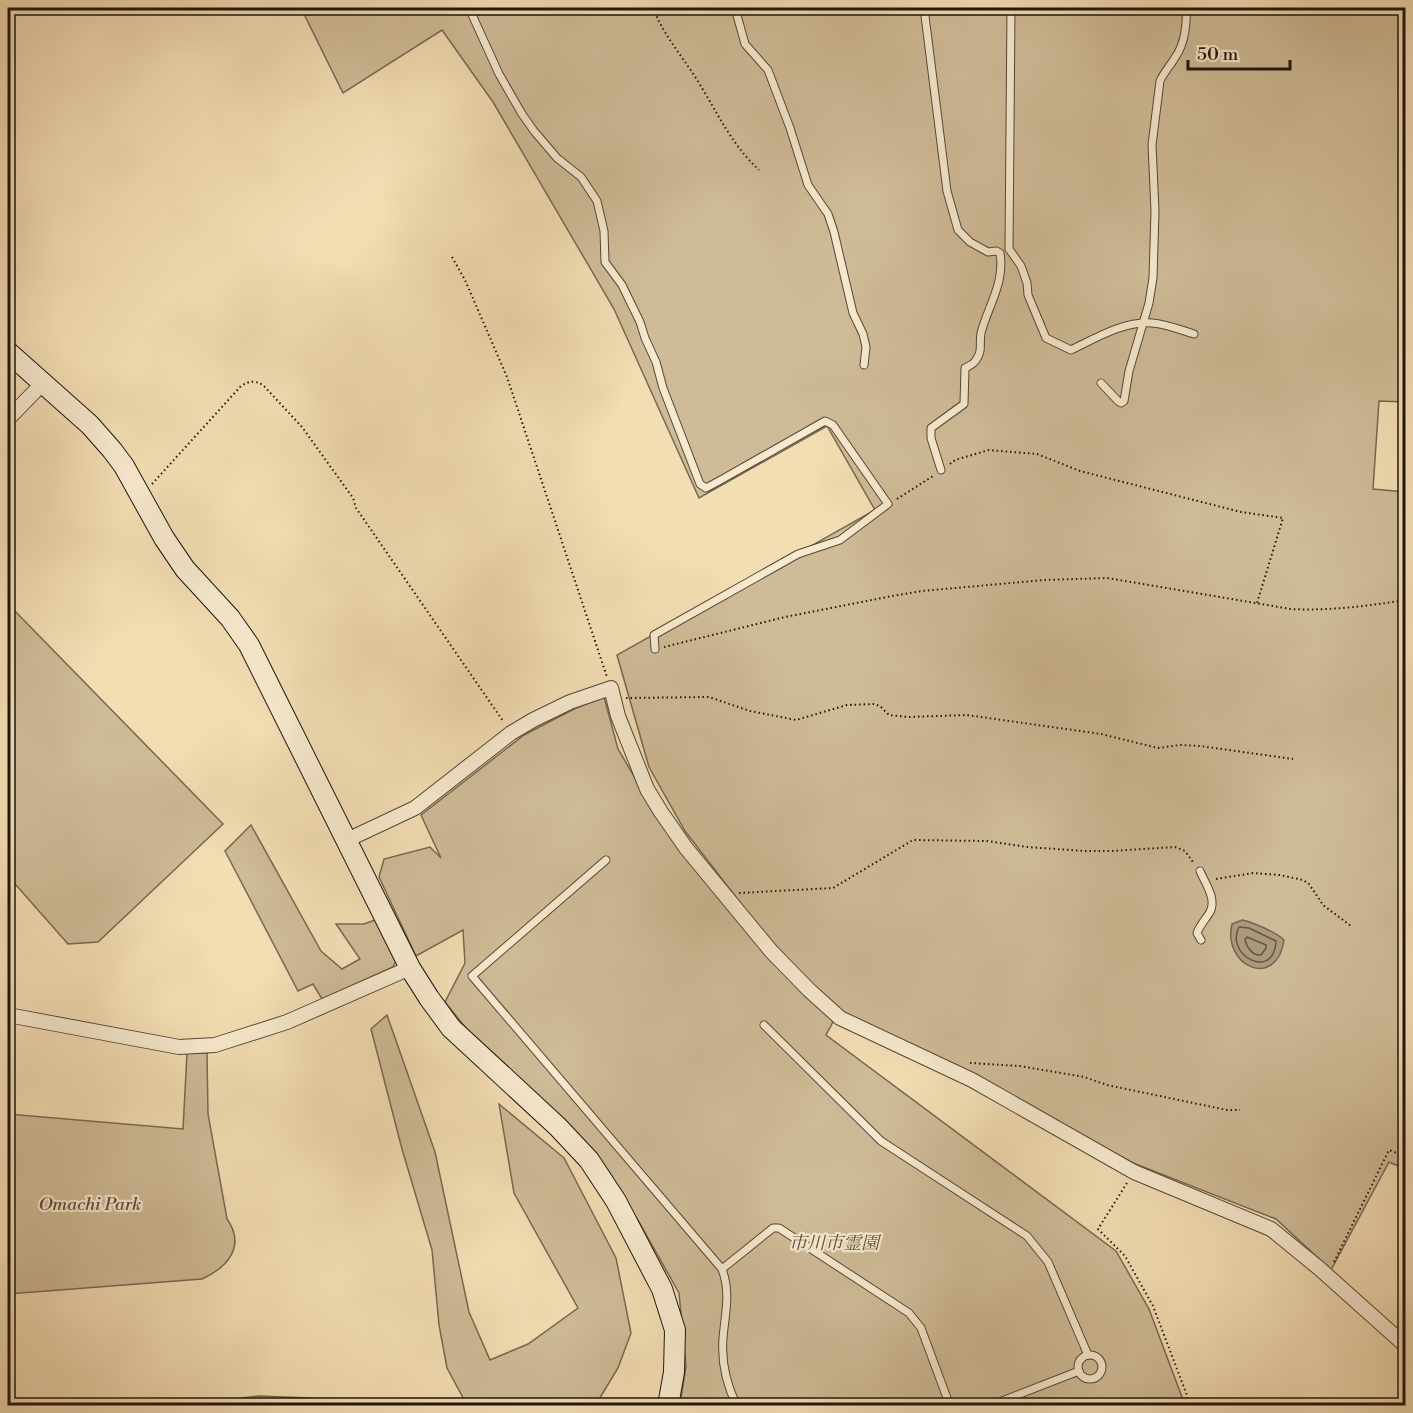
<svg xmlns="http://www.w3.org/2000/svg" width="1413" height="1413" font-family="'Libre Bodoni','Noto Serif JP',serif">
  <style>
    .green { fill: #cfbb97; stroke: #766852; stroke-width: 1.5 }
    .water { fill: #ab997b; stroke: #73644f; stroke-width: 1.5 }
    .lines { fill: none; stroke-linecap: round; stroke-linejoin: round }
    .shore { stroke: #645644; stroke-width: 1.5 }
    .lane-casing { stroke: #534636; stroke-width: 9 }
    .street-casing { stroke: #534636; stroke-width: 16 }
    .secondary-casing { stroke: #1e140d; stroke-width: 22 }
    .path { stroke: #1e140d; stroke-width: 2; stroke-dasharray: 1.5 3; stroke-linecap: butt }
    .lane { stroke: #f7e9ce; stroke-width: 7 }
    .street { stroke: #f7e9ce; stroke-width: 14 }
    .secondary { stroke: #f7e9ce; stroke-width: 20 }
    .labels { text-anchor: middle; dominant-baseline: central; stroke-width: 4.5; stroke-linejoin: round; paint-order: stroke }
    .park-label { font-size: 18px; font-style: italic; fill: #5c4e3d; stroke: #f7e9ce }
  </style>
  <rect width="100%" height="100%" fill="#f3ddb3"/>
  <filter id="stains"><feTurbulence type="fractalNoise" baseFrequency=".00333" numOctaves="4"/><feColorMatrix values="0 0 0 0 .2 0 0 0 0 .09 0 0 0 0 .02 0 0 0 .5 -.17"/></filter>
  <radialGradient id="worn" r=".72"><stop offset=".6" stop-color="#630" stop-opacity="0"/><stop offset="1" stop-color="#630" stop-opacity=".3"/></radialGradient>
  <g class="green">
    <polygon points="301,8 1405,8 1405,402 1379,401 1373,489 1406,492 1405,1169 1389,1162 1331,1270 1276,1219 1133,1163 974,1077 844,1014 796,969 752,918 685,831 649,767 617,655 875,510 827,426 699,498 614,309 493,102 442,30 343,93"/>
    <polygon points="8,604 223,824 98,942 68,944 8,876"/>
    <polygon points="604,697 618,749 661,822 834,1020 826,1035 1116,1251 1149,1309 1185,1405 680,1405 686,1366 679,1293 639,1222 600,1159 473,1037 445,1002 465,963 463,930 416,956 379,877 384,859 430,847 441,858 421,815 524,735 574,709"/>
    <polygon points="251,825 321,951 342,969 360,959 336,924 364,924 378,919 397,959 393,967 322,999 313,984 298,991 225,851"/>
    <polygon points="387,1015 435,1152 469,1312 490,1360 528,1344 578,1308 514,1193 499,1104 564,1158 616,1258 631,1333 618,1368 598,1401 602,1405 467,1405 447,1368 439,1325 432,1250 402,1149 371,1029"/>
    <path d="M187,1053H207L208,1114L227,1219C246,1246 228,1267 202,1279L8,1294V1114L183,1129Z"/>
    <polygon points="259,1396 310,1398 311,1404 227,1405 242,1398"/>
  </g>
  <path class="water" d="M1242,920C1252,922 1276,932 1284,940C1277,990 1222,967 1232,924Z"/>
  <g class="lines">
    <g class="shore">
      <path d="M1239,927L1249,928L1276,941C1274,982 1224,955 1239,927Z"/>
      <path d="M1247,937L1266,945V948L1261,955C1253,956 1247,948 1245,940Z"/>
    </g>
    <g class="lane-casing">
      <g id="lane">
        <polyline points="469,8 499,74 522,114 534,131 557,158 581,177 597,201 604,231 605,262 622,285 640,322 645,338 656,362 663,388 700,484 706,488 719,481 825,421 833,425 888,504 840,540 798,554 654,635 655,649"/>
        <polyline points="735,8 745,44 768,70 790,128 808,185 828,214 834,232 853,313 863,334 866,347 864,365"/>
        <path d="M924,8L947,191L958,230L970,242L988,252L996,251L1000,253C1005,283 988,306 981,333C979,343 983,351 976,360C974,364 969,366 965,368L964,404L931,428V438L941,470"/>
        <path d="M1011,8L1009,249L1021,266L1027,283L1028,295L1046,338L1071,350C1096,338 1124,321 1152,323C1166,324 1181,330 1194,334"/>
        <path d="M1101,383L1118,401L1121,403L1124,401L1129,371L1149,303L1153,278L1155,211L1152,145L1160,81C1164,72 1171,65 1176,56C1185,43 1187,23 1186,8"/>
        <path d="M606,860L472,976L722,1269C731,1293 725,1314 723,1338C721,1363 726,1384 737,1406"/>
        <path d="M1200,871C1205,883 1217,899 1210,912C1205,920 1200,925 1197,933L1201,940"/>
        <polyline points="764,1025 881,1141 1027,1236 1048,1262 1088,1355"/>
        <polyline points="722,1269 773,1228 779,1228 909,1313 921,1328 950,1406"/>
        <circle cx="1090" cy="1367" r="12"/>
        <polyline points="989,1406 1079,1371"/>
      </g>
    </g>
    <g class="street-casing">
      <g id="street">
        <polyline points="8,419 43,383"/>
        <polyline points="347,840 415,808 511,733 533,720 570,702 611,688 618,716 647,789 661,812 686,848 771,951 809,990 840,1018 972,1080 1134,1172 1271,1229 1320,1269 1406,1346"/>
        <polyline points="8,1015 179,1047 215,1045 287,1022 410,968"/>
      </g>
    </g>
    <g class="secondary-casing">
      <polyline id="secondary" points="8,352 90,425 112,450 124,466 164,538 185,569 230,618 249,645 410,968 429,998 451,1028 558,1127 589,1160 616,1201 662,1289 675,1330 674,1372 668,1406"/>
    </g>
    <g class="path">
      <path d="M653,8C664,36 683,57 699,83C718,114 732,145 759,170"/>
      <polyline points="452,257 465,280 507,377 607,677"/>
      <polyline points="950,464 955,460 989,450 1037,454 1080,471 1241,512 1283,518 1257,603"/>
      <path d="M152,484L241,386C249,381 254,380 263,385L302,427L353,498L356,508L503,721"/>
      <polyline points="897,499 933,476"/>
      <path d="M664,647L785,617L887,597L922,591L1044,580L1107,578L1291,609C1330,611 1367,606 1406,600"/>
      <polyline points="626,698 709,697 750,711 796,720 847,705 875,704 881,707 889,715 908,717 967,715 1101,734 1158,748 1180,745 1200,746 1293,759"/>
      <polyline points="1216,879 1253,873 1280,875 1303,880 1309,884 1323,905 1351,926"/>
      <polyline points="739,893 833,888 913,840 987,841 1027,847 1085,851 1111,851 1175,847 1185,851 1193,862"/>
      <polyline points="970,1063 1020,1066 1084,1077 1107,1085 1227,1110 1240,1110"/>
      <polyline points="1127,1183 1098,1229 1125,1256 1153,1306 1191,1406"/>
      <polyline points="1334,1262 1389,1150 1406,1157"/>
    </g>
    <use href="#lane" class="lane"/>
    <use href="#street" class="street"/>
    <use href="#secondary" class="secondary"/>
  </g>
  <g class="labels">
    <g class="park-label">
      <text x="90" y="1204">Omachi Park</text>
      <text x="834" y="1243">市川市霊園</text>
    </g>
  </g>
  <rect width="1413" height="1413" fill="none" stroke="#f3ddb3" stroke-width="30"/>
  <rect x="9" y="9" width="1395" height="1395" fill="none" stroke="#1e140d" stroke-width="3"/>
  <rect x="15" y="15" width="1383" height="1383" fill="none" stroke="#1e140d" stroke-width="1.5"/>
  <path d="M1188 60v9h102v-9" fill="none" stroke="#1e140d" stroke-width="3"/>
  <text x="1197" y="60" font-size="18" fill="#1e140d" stroke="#f7e9ce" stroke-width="4.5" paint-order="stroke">50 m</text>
  <rect width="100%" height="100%" filter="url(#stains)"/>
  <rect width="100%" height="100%" fill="url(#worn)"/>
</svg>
